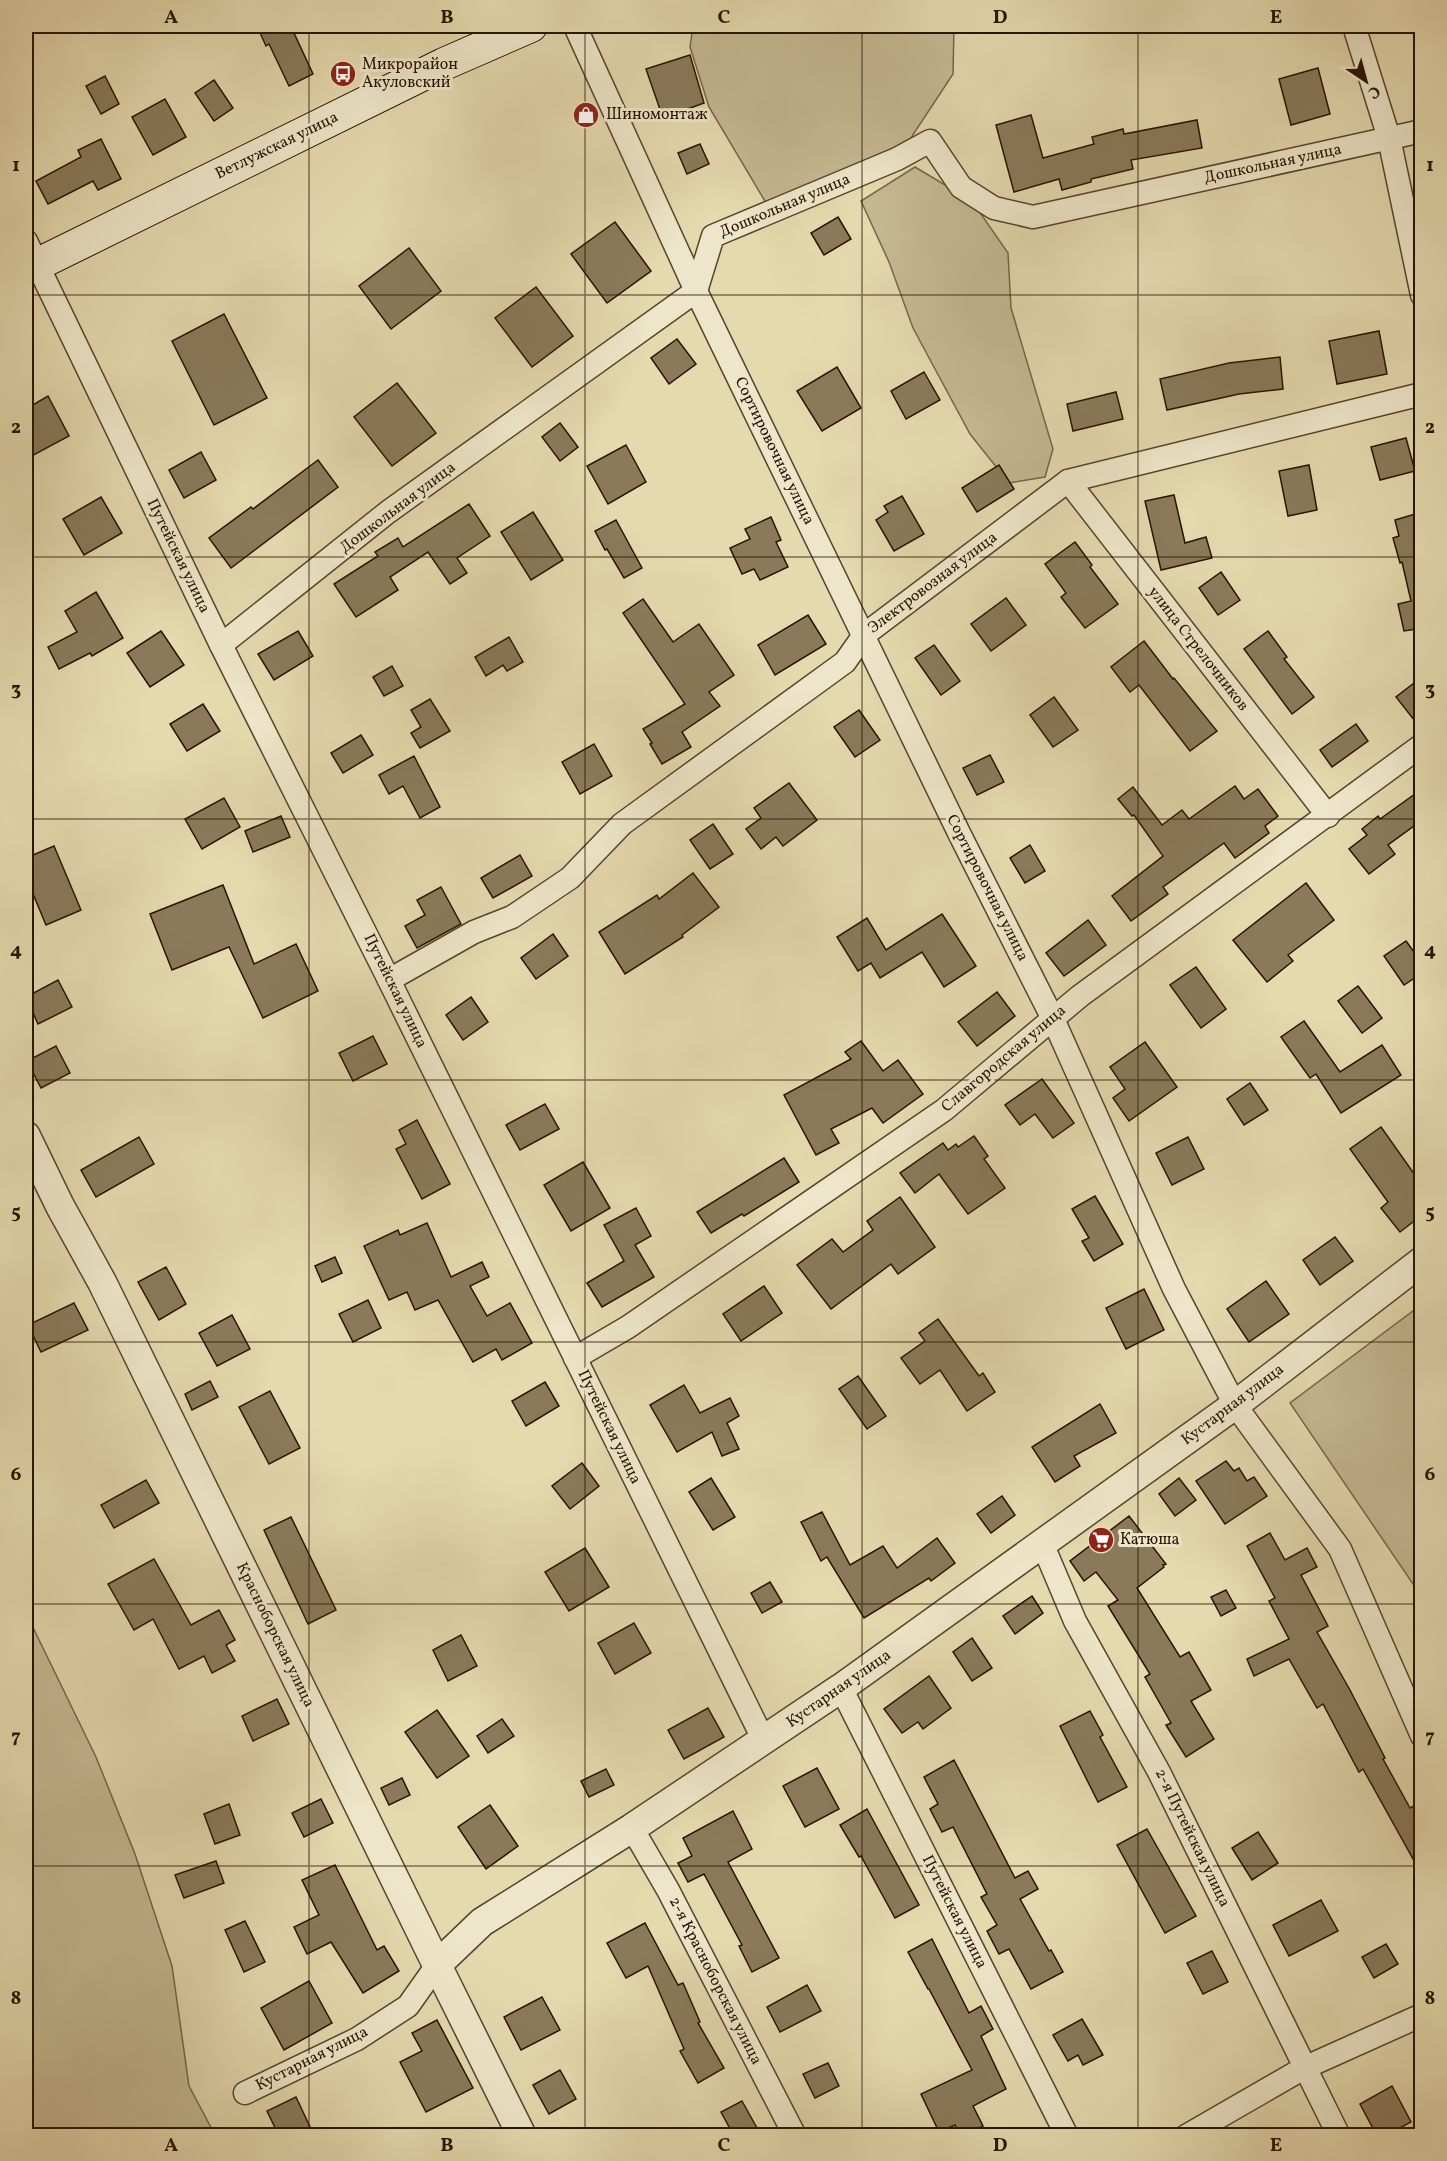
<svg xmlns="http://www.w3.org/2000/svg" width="1447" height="2161" font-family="Vollkorn,serif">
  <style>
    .green { fill: #c5b891; stroke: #76664a; stroke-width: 1.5 }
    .building { fill: #8a7a5b; stroke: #271402; stroke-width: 1.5 }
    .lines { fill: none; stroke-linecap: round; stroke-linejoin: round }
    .minor-casing { stroke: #56452d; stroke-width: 25 }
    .tertiary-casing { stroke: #56452d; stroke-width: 31 }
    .secondary-casing { stroke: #271402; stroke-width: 34 }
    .minor { stroke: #eee6ca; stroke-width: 22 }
    .tertiary { stroke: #eee6ca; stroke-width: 28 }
    .secondary { stroke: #eee6ca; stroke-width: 32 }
    .grid { fill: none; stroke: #271402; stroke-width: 1.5; stroke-opacity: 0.55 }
    .labels { text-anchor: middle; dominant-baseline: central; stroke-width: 6; stroke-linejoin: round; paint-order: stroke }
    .poi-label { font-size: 16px; fill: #271402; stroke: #eee6ca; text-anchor: start }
    .street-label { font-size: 16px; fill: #271402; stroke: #eee6ca }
    .neatline { fill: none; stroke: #271402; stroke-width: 2 }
    .grid-label { font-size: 20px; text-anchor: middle; font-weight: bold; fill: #271402 }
  </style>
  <rect width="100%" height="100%" fill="#e5d9ae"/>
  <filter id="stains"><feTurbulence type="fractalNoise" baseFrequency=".00333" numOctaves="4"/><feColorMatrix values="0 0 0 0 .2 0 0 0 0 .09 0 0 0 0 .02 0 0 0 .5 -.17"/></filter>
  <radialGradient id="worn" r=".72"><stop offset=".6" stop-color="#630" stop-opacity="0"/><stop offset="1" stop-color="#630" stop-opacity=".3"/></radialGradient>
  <g class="green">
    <polygon points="693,26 954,26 953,74 903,150 772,213 709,107 690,47"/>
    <polygon points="915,167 972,201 1008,253 1011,308 1053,449 1045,477 1009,483 970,434 913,328 889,262 861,201"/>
    <polygon points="1421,1305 1422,1577 1413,1584 1290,1403"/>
    <polygon points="26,1613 96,1757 135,1854 172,1966 189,2086 215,2135 26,2135"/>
  </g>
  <g class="building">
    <polygon points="257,26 309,26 294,33 313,74 289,86 269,44 266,46"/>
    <polygon points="690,55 704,103 663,118 646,69"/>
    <polygon points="1318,68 1330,114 1291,125 1279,79"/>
    <polygon points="105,76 119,104 101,114 86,86"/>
    <polygon points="214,80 233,108 214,121 195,93"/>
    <polygon points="165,99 186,137 153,155 132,117"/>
    <polygon points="1031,115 1043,158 1094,144 1092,137 1123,129 1124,134 1197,120 1202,148 1131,160 1133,169 1091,179 1091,182 1062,190 1059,179 1014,192 996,125"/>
    <polygon points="101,139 121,179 98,190 93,181 48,204 36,181 81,157 78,150"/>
    <polygon points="700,144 709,164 687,174 678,153"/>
    <polygon points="838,217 851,239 824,255 811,233"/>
    <polygon points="615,222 651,271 607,303 571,254"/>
    <polygon points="409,248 441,291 391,329 359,286"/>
    <polygon points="536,287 573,336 532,367 495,318"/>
    <polygon points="224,314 267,398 214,425 172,341"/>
    <polygon points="1379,331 1387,374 1337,384 1329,341"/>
    <polygon points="677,339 696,364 669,384 651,358"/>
    <polygon points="1280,357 1283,389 1239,394 1167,410 1160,379 1229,363"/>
    <polygon points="837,367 861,408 822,431 797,391"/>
    <polygon points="924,372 940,400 906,419 891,391"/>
    <polygon points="397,383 436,433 392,466 354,417"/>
    <polygon points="1116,392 1123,419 1073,431 1067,404"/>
    <polygon points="48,396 69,436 26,459 26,409"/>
    <polygon points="560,423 578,447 560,461 542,437"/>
    <polygon points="1406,438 1415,471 1380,480 1371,447"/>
    <polygon points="626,445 646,482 608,504 587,466"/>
    <polygon points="201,452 216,480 184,498 169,470"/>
    <polygon points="318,460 338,487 231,568 209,538 251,507 253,509"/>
    <polygon points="999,465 1014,489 977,512 962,488"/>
    <polygon points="1309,465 1317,510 1288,516 1279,471"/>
    <polygon points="1174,495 1185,543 1206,537 1212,558 1161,570 1145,501"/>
    <polygon points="902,496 924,534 894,551 876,520 888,512 884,506"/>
    <polygon points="101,497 122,533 84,555 63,519"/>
    <polygon points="469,504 490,536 457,558 467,573 450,584 428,552 390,577 398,590 356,617 334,584 378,556 375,552 398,538 403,547"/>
    <polygon points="533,512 563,560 531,580 501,532"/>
    <polygon points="1422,512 1422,628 1404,631 1398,604 1411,601 1402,562 1400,563 1393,538 1399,536 1395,520"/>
    <polygon points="771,517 781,540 776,542 788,567 760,580 754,569 742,574 730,548 750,539 745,529"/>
    <polygon points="616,520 642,568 624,578 607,549 605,550 595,531"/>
    <polygon points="1075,542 1092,565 1090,567 1118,604 1085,628 1061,597 1066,593 1045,564"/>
    <polygon points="1221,572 1240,600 1218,615 1199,588"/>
    <polygon points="96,592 123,638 92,656 90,653 59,669 48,647 77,632 65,611"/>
    <polygon points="1006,598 1026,625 991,651 971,624"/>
    <polygon points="643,599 673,642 699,624 734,675 709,692 720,706 682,732 691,747 662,764 650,744 652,743 643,729 685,704 623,613"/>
    <polygon points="808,615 826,644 775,675 758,645"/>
    <polygon points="161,631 184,665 150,687 127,653"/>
    <polygon points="298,631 313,656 274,680 258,654"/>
    <polygon points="1268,631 1287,657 1284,659 1314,697 1292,714 1244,649"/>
    <polygon points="509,637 523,662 507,671 503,665 486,676 475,657"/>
    <polygon points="1144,641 1173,679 1174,678 1217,731 1190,751 1139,685 1130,692 1111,667"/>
    <polygon points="934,645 960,681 941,695 915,658"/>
    <polygon points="392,666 403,686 384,696 373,677"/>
    <polygon points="1422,677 1422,730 1396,697"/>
    <polygon points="1054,697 1078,730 1053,747 1030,715"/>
    <polygon points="430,699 450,731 420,748 411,733 421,727 411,710"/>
    <polygon points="203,704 220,731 187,751 170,724"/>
    <polygon points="859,710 880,740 855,757 834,727"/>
    <polygon points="1356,724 1368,741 1332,767 1320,750"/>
    <polygon points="361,735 373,755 343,773 331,753"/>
    <polygon points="594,744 612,776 580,794 562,762"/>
    <polygon points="990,755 1004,782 977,795 963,768"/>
    <polygon points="414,756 440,807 420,818 403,786 389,794 379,775"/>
    <polygon points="789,783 817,820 783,846 776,837 761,849 746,829 761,818 754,808"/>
    <polygon points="1235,786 1244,799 1258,789 1278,816 1265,826 1269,833 1235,858 1224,843 1163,887 1168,894 1131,921 1112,896 1163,856 1134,815 1132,816 1118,799 1133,787 1162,825 1182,810 1189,819"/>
    <polygon points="1422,789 1422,820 1388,845 1395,854 1369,874 1349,849 1367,835 1362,829 1378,816 1380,819"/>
    <polygon points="224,798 240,827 202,849 185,819"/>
    <polygon points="281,816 290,837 253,852 245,831"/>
    <polygon points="713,824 733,854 710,869 690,840"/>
    <polygon points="1030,845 1045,871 1025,883 1010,858"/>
    <polygon points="54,846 81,910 46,925 26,877 26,858"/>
    <polygon points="520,855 532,876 493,898 481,878"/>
    <polygon points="693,873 719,907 682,935 683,937 625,974 599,932 657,895 659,899"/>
    <polygon points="1306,883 1334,920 1288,955 1293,961 1267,982 1233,940"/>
    <polygon points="223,885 254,964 296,944 318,991 263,1018 229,947 172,970 150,914"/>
    <polygon points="441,887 461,924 417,948 405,926 425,915 417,900"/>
    <polygon points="942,914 976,966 944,987 922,952 880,978 871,963 858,971 837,937 867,918 886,950"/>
    <polygon points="1088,920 1106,945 1064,976 1046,953"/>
    <polygon points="553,934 568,956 536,979 521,958"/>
    <polygon points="1406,941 1422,963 1422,973 1404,985 1384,956"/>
    <polygon points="1196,967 1226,1009 1201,1028 1170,985"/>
    <polygon points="58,980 72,1007 38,1024 26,997"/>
    <polygon points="1358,986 1382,1018 1362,1033 1338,1001"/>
    <polygon points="997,992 1015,1016 977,1046 958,1022"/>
    <polygon points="471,997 488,1022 463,1040 446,1015"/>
    <polygon points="1304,1021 1340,1072 1382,1045 1401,1075 1341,1113 1316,1074 1310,1078 1281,1037"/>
    <polygon points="373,1036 387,1064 353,1081 339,1053"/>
    <polygon points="861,1041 883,1071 898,1060 923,1094 883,1123 872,1108 831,1129 839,1143 816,1155 784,1095 851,1059 845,1052"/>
    <polygon points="1145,1042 1177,1087 1129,1121 1113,1098 1125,1089 1110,1067"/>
    <polygon points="56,1046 70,1073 41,1088 27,1061"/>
    <polygon points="1042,1079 1074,1123 1053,1138 1035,1114 1020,1125 1005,1105"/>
    <polygon points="1250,1083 1268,1110 1244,1125 1227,1099"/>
    <polygon points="545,1104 559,1129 520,1150 506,1125"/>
    <polygon points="417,1120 450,1184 422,1199 396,1149 406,1144 399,1130"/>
    <polygon points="1381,1127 1422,1185 1422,1215 1400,1232 1381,1208 1388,1202 1350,1149"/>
    <polygon points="974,1136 988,1156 984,1159 1005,1188 968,1214 939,1174 915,1193 900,1173 943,1143 948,1150 956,1144 958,1147"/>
    <polygon points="139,1137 154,1164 96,1197 81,1170"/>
    <polygon points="1188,1137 1204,1169 1172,1185 1156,1153"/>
    <polygon points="784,1158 799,1182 744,1216 742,1214 711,1233 697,1212"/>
    <polygon points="583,1162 610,1208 571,1231 544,1185"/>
    <polygon points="1095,1196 1123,1244 1094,1261 1082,1241 1089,1238 1072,1209"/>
    <polygon points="900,1197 935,1247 898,1274 891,1264 831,1309 797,1265 832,1239 843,1252 873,1230 867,1221"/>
    <polygon points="636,1208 651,1236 635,1245 654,1277 602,1307 587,1283 624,1261 604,1225"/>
    <polygon points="427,1223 451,1277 482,1262 489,1277 470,1286 487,1316 510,1303 532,1343 502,1360 496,1349 473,1362 438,1300 415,1310 407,1292 389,1300 364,1246 398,1230 400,1235"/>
    <polygon points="1335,1237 1353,1261 1320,1285 1303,1260"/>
    <polygon points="335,1257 342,1273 322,1282 315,1266"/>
    <polygon points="166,1267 186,1304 159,1320 138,1282"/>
    <polygon points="1266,1281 1289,1314 1249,1342 1227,1309"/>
    <polygon points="764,1286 782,1313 741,1341 723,1314"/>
    <polygon points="1144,1289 1164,1330 1126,1349 1106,1308"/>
    <polygon points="368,1300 381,1328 353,1342 339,1314"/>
    <polygon points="74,1303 88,1330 41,1352 28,1325"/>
    <polygon points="232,1315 250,1349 217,1366 199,1333"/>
    <polygon points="938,1319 979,1376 983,1373 995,1392 967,1411 940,1370 920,1384 901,1358 925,1341 919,1333"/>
    <polygon points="858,1376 886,1416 867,1429 839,1389"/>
    <polygon points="210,1381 218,1397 192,1410 185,1394"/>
    <polygon points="545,1382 559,1406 526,1426 512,1401"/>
    <polygon points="684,1385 700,1413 730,1398 739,1416 727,1423 739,1449 722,1456 712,1432 677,1452 650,1405"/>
    <polygon points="270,1391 300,1448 269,1464 239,1407"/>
    <polygon points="1100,1404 1116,1433 1074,1456 1080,1466 1055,1482 1032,1447"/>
    <polygon points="1226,1461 1234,1471 1239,1468 1247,1481 1254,1477 1267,1496 1225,1524 1196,1481"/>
    <polygon points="582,1463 599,1486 570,1509 552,1486"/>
    <polygon points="711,1478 735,1517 713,1530 689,1492"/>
    <polygon points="1179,1478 1196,1500 1175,1516 1159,1494"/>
    <polygon points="146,1480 159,1503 114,1528 101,1505"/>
    <polygon points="1002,1496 1015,1515 991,1533 977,1514"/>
    <polygon points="822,1512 850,1565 883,1546 897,1568 937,1538 955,1563 931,1581 929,1578 864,1618 827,1557 821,1561 801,1522"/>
    <polygon points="1129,1516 1166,1564 1163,1565 1164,1567 1137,1588 1180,1657 1189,1652 1211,1690 1191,1701 1214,1739 1186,1757 1166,1725 1171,1723 1145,1677 1150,1674 1108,1606 1118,1600 1096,1572 1084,1581 1070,1561"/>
    <polygon points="291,1517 336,1610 308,1624 264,1530"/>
    <polygon points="1270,1533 1285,1560 1307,1548 1317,1567 1301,1575 1328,1626 1317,1632 1350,1690 1385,1758 1383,1759 1410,1808 1422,1802 1422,1875 1363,1769 1359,1772 1323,1704 1317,1708 1289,1659 1254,1676 1247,1659 1289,1639 1269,1601 1275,1598 1247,1546"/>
    <polygon points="585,1548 609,1587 569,1611 545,1572"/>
    <polygon points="154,1559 191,1625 219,1610 235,1640 226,1645 235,1661 212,1673 204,1656 179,1669 153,1619 134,1630 108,1584"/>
    <polygon points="770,1582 782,1602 762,1613 751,1593"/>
    <polygon points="1226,1590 1236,1608 1221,1616 1211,1597"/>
    <polygon points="1032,1596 1043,1613 1015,1634 1003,1616"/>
    <polygon points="634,1623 651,1653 615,1674 598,1643"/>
    <polygon points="461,1635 477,1666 448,1681 433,1650"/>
    <polygon points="972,1638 992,1668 972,1681 953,1652"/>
    <polygon points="929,1676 951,1708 923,1729 918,1722 902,1733 884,1709"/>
    <polygon points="277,1699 289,1724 253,1741 242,1716"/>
    <polygon points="708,1708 724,1737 684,1759 668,1730"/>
    <polygon points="437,1710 469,1756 437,1778 405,1732"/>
    <polygon points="1090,1711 1103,1735 1100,1737 1127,1787 1098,1802 1060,1726"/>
    <polygon points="502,1719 514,1736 488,1753 477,1736"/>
    <polygon points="954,1760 1015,1878 1028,1871 1038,1889 1020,1899 1049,1951 1051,1950 1063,1972 1031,1989 1009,1949 999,1954 987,1931 997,1925 981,1897 987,1894 953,1827 942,1832 930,1809 938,1804 924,1777"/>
    <polygon points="817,1768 839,1809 805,1827 783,1786"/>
    <polygon points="606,1769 614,1785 589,1797 581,1781"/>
    <polygon points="402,1778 410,1795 389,1805 381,1788"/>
    <polygon points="321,1799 333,1823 304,1837 292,1813"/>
    <polygon points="229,1804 240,1835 215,1844 204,1814"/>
    <polygon points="490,1805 518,1846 486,1869 458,1827"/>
    <polygon points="867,1809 919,1905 895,1918 861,1856 859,1857 840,1825"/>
    <polygon points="733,1811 752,1849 728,1862 779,1958 752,1972 739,1946 742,1945 704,1874 688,1882 678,1863 692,1856 683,1838"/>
    <polygon points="1147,1829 1196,1916 1165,1933 1117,1845"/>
    <polygon points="1258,1832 1278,1863 1252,1880 1232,1848"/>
    <polygon points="216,1861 224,1883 184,1898 175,1875"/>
    <polygon points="335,1865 377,1950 384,1946 399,1971 363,1993 331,1942 307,1954 294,1927 319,1915 302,1880"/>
    <polygon points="1321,1900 1338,1931 1289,1956 1273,1925"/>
    <polygon points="245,1921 265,1962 244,1972 225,1930"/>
    <polygon points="645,1923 678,1985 683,1983 700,2022 698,2023 724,2068 698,2083 680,2051 684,2049 648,1966 626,1978 607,1943"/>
    <polygon points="932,1939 969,2013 981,2006 993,2029 981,2036 1006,2089 973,2106 983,2126 963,2136 960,2136 955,2125 939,2132 921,2094 972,2070 929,1989 928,1989 908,1952"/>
    <polygon points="1386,1944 1398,1964 1374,1978 1362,1957"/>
    <polygon points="1212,1951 1228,1982 1203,1994 1187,1963"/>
    <polygon points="309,1981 332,2023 284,2050 261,2008"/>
    <polygon points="807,1985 821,2011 780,2032 767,2007"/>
    <polygon points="542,1997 560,2030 521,2050 504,2017"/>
    <polygon points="1082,2019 1103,2055 1083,2065 1078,2055 1068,2061 1053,2035"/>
    <polygon points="437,2020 473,2088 426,2112 400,2062 422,2051 412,2033"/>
    <polygon points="828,2063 839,2086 815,2098 803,2074"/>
    <polygon points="560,2070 576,2099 549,2114 533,2085"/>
    <polygon points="1392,2086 1411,2122 1385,2136 1377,2136 1360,2104"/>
    <polygon points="296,2097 311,2129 298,2136 279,2136 267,2111"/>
    <polygon points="742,2101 757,2128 743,2136 734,2136 721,2112"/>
  </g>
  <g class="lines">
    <g class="minor-casing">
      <g id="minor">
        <polyline points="575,26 696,291 960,835 1053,1019 1174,1289 1235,1405 1340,1549 1422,1736"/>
        <polyline points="1354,26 1389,138 1422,295"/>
        <polyline points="26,241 221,645 389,980 764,1741"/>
        <polyline points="1068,481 1328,816"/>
        <polyline points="221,645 388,512 696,291 713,236 897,159 930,141 961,187 994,208 1033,217 1422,131"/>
        <polyline points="389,980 474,932 512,917 570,878 622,824 845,662 864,635 1068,481 1422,394"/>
        <polyline points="575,1358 628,1327 944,1110 1080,996 1422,745"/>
        <polyline points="1042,1543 1075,1621 1159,1772 1339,2136"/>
        <polyline points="841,1688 1067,2136"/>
        <polyline points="632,1828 668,1890 795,2136"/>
        <polyline points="245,2093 357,2039 408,2006 437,1965"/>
        <polyline points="1186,2136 1304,2068 1422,2015"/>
      </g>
    </g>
    <g class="tertiary-casing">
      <g id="tertiary">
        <polyline points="26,1136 60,1206 102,1282 437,1965 522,2136"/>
        <polyline points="437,1965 482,1922 632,1828 841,1688 1235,1405 1422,1261"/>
      </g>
    </g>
    <g class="secondary-casing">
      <polyline id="secondary" points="26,270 444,64 531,26"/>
    </g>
    <use href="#minor" class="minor"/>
    <use href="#tertiary" class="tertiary"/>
    <use href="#secondary" class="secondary"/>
  </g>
  <path class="grid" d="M309,26V2136M585,26V2136M862,26V2136M1138,26V2136M26,295H1422M26,557H1422M26,819H1422M26,1080H1422M26,1342H1422M26,1604H1422M26,1866H1422"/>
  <defs>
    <g id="bus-disc" transform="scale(1.35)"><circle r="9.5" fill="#8f2418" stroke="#eee6ca"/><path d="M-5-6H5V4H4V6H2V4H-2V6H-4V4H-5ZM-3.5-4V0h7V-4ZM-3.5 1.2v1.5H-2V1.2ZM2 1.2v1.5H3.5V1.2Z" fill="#fff"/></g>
    <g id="shop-disc" transform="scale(1.35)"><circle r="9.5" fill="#8f2418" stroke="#eee6ca"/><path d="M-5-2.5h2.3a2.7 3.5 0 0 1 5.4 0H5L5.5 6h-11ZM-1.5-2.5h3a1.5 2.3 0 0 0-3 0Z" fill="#fff"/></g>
    <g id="supermarket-disc" transform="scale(1.35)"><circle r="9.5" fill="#8f2418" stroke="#eee6ca"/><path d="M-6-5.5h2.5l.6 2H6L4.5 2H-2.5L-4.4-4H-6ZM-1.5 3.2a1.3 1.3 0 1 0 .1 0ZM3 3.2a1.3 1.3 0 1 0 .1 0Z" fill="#fff"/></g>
  </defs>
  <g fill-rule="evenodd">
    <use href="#bus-disc" x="343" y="74"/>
    <use href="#shop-disc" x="586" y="115"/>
    <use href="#supermarket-disc" x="1101" y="1540"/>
  </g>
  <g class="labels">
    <g class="poi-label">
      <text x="362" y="65">Микрорайон<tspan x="362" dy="18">Акуловский</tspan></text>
      <text x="606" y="115">Шиномонтаж</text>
      <text x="1120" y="1540">Катюша</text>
    </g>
    <g class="street-label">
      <text transform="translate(277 146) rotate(-26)">Ветлужская улица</text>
      <text transform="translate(1273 164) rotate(-12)">Дошкольная улица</text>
      <text transform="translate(785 206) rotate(-23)">Дошкольная улица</text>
      <text transform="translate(774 451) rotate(64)">Сортировочная улица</text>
      <text transform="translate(398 508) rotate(-37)">Дошкольная улица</text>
      <text transform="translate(178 556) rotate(64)">Путейская улица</text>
      <text transform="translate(933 583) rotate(-37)">Электровозная улица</text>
      <text transform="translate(1198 649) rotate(52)">улица Стрелочников</text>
      <text transform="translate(987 888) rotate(63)">Сортировочная улица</text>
      <text transform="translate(395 991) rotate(64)">Путейская улица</text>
      <text transform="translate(1004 1059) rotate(-40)">Славгородская улица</text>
      <text transform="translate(1233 1405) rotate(-37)">Кустарная улица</text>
      <text transform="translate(609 1427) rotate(64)">Путейская улица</text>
      <text transform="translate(275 1635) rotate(64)">Красноборская улица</text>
      <text transform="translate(839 1689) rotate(-35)">Кустарная улица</text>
      <text transform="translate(1192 1838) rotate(64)">2-я Путейская улица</text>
      <text transform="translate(954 1912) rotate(63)">Путейская улица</text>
      <text transform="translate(715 1981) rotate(63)">2-я Красноборская улица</text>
      <text transform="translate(312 2059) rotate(-27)">Кустарная улица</text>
    </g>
  </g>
  <rect width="1447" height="2161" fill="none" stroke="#e5d9ae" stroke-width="66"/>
  <g transform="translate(1366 81) rotate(144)" stroke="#eee6ca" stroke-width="4.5" paint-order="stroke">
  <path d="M0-4.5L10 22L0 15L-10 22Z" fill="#271402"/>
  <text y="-9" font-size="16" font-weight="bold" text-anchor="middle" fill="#271402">С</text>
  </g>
  <rect x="33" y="33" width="1381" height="2095" class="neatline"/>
  <g class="grid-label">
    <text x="171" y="23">A</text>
    <text x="447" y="23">B</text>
    <text x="724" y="23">C</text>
    <text x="1000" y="23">D</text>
    <text x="1276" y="23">E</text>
    <text x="16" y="171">1</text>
    <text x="1430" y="171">1</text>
    <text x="16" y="433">2</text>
    <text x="1430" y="433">2</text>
    <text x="16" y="695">3</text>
    <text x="1430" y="695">3</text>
    <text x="16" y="956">4</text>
    <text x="1430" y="956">4</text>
    <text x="16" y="1218">5</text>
    <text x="1430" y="1218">5</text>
    <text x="16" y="1480">6</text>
    <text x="1430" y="1480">6</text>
    <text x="16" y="1742">7</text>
    <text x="1430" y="1742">7</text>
    <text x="16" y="2004">8</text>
    <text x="1430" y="2004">8</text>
    <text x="171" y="2151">A</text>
    <text x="447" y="2151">B</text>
    <text x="724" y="2151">C</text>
    <text x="1000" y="2151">D</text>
    <text x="1276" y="2151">E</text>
  </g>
  <rect width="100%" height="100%" filter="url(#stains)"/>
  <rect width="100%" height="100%" fill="url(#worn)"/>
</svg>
